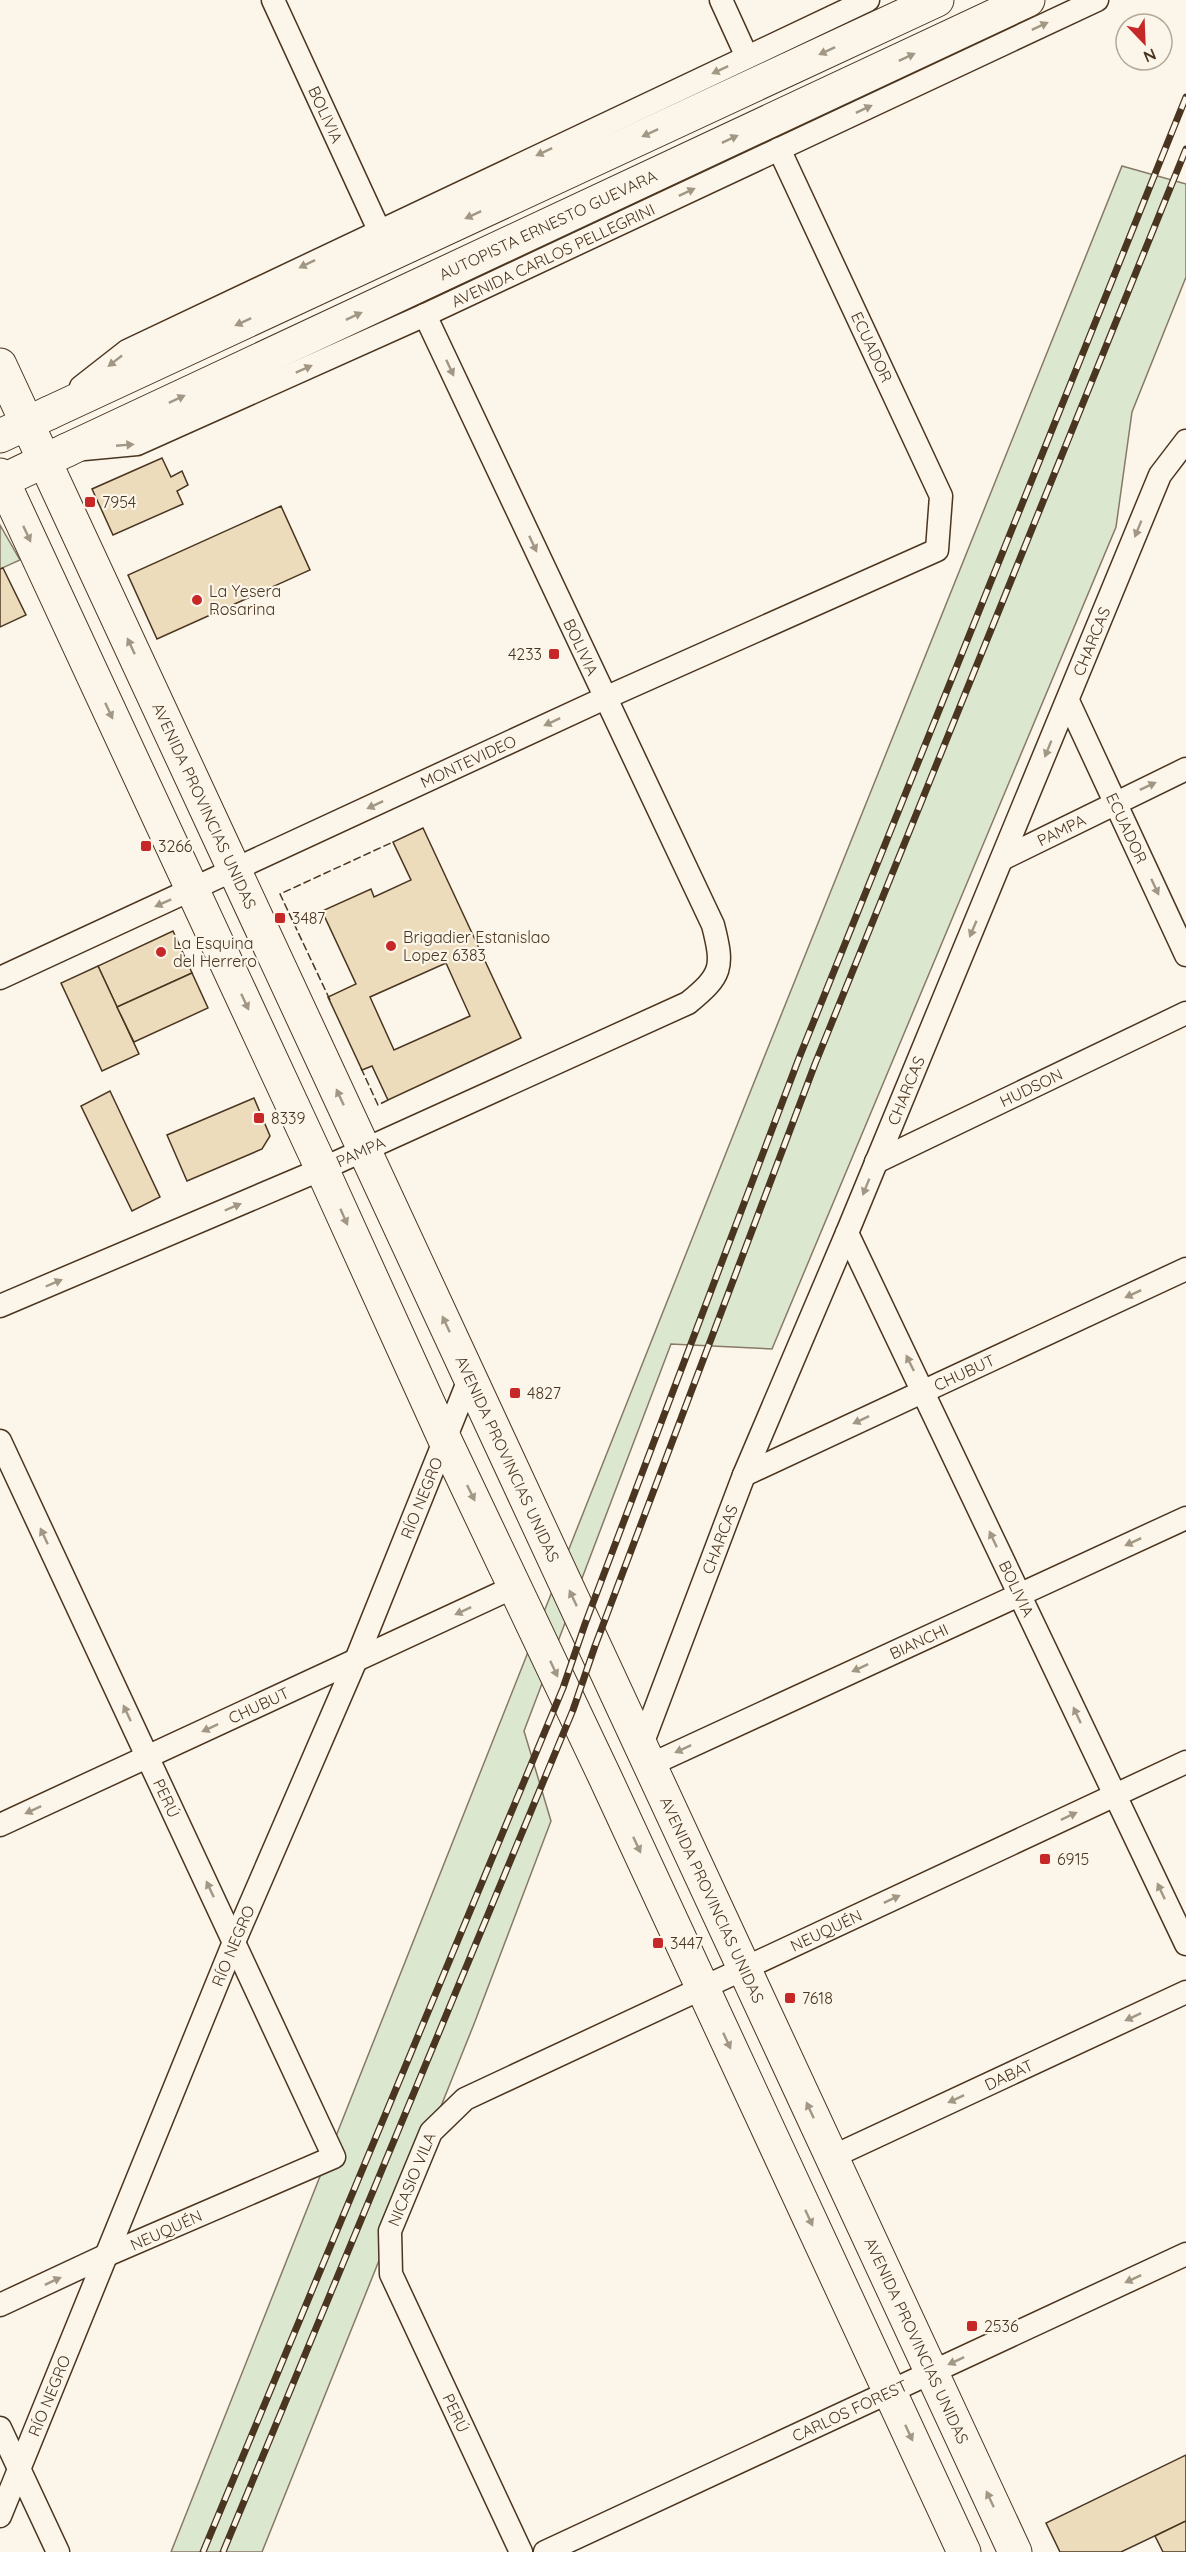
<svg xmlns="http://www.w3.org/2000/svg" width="1186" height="2552" font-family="Quicksand,sans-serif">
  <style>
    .green { fill: #dce7d0; stroke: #887966; stroke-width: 1.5 }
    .building { fill: #ecdcbc; stroke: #4a3520; stroke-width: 1.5; fill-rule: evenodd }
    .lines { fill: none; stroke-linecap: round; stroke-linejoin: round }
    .street-casing { stroke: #4a3520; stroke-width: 25 }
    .secondary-casing { stroke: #4a3520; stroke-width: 35 }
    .primary-casing { stroke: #4a3520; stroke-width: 35 }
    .highway-casing { stroke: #4a3520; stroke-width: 35 }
    .street { stroke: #fbf6e9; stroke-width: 22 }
    .secondary { stroke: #fbf6e9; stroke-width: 33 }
    .primary { stroke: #fbf6e9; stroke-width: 33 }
    .highway { stroke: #fbf6e9; stroke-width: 33 }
    .rail-casing { stroke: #4a3520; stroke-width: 7 }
    .rail { stroke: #fbf6e9; stroke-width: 4.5; stroke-dasharray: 14; stroke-linecap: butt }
    .fence { stroke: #4a3520; stroke-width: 1.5; stroke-dasharray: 8 3; stroke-linecap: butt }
    .oneway { fill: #a29684 }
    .poi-dot { fill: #c62828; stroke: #fbf6e9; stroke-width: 2 }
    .labels { text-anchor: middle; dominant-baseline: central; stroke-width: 4.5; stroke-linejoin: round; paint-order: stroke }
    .street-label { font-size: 16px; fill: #4a3520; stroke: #fbf6e9 }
    .poi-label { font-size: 16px; fill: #4a3520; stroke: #fbf6e9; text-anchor: start }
  </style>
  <rect width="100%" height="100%" fill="#fbf6e9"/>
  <g class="green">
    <polygon points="1122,166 1186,184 1186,277 1132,412 1116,527 772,1349 671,1344 524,1731 551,1821 474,2024 262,2552 171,2552 751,1090"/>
    <polygon points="0,525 20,560 0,569"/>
  </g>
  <g class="building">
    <polygon points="162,458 171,477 182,471 188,485 177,491 183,504 113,535 92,489"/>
    <polygon points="281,506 310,570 157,639 128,575"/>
    <polygon points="3,568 26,615 0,627 0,569"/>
    <path d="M423,828L521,1038L388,1100L372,1066L362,1070L328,997L356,984L322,911L371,889L374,897L411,880L393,842ZM446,963L470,1016L394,1050L370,997Z"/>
    <polygon points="173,931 192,973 117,1007 98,966"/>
    <polygon points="98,966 139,1054 102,1071 61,983"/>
    <polygon points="192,973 208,1008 134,1042 117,1007"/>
    <polygon points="110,1091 160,1197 132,1211 81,1106"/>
    <polygon points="254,1098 270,1136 262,1149 187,1181 167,1135"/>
    <polygon points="1186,2455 1186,2521 1121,2552 1060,2552 1046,2523"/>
    <polygon points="1186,2521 1186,2552 1163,2552 1155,2536"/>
  </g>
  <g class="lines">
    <g class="street-casing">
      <g id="street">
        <path id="s1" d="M273,0L379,230"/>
        <polyline points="721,0 747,57"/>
        <polyline points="81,387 127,351 868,0"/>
        <path id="s2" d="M84,449L137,444L425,315L1097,0"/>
        <path id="s3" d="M1068,701L1186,955"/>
        <path id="s4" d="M1002,859L1186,769"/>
        <path id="s5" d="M0,978L605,698L937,550L941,496L779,149"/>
        <path id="s6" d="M876,1162L1186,1013"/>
        <path id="s7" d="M847,1233L1186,1944"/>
        <path id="s8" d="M0,1306L322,1169L688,1003C722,975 724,968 713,925L425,315"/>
        <path id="s9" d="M0,1441L334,2157L107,2255L0,2305"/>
        <path id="s10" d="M744,1475L1186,1269"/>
        <path id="s11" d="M641,1747L744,1475L847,1233L1160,475L1186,441"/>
        <path id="s12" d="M650,1765L1186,1518"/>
        <path id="s13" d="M0,1825L516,1586"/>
        <path id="s14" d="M832,2157L1186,1992"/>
        <polyline points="0,2428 58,2552"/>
        <path id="s15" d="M0,2516L234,1942L356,1660L470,1377"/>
        <path id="s16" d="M521,2552L391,2274L390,2231L431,2132L465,2099L1186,1762"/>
        <path id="s17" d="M545,2552L1186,2254"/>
      </g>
    </g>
    <g class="secondary-casing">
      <g id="secondary">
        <path id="s18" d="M0,365L1015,2552"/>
        <polyline points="0,475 322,1169 445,1440 604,1775 964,2552"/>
      </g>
    </g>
    <g class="primary-casing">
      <g id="primary">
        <polyline points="0,436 49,413"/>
        <polyline points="0,482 67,450"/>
      </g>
    </g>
    <g class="highway-casing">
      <g id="highway">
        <polyline points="49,413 937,0"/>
        <path id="s19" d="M67,450L1028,0"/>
      </g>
    </g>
    <use href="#street" class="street"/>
    <use href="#secondary" class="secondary"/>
    <use href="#primary" class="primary"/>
    <use href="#highway" class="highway"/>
    <g class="rail-casing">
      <g id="rail">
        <polyline points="203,2552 563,1688 585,1624 799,1058 1186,97"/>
        <polyline points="223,2552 573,1710 595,1646 815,1064 1186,149"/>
      </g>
    </g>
    <use href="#rail" class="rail"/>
    <g class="fence">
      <polyline points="330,1000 280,894 393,842"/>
      <polyline points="361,1068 378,1105 388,1100"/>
    </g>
  </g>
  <defs><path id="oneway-solid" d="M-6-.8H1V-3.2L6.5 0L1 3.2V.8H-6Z" transform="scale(1.5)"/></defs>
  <g class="oneway">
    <use href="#oneway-solid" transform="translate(1040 26) rotate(-25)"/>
    <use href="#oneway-solid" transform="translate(827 51) rotate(155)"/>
    <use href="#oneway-solid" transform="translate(907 57) rotate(-25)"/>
    <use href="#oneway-solid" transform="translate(720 70) rotate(155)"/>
    <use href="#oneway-solid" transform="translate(864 109) rotate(-25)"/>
    <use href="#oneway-solid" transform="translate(650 133) rotate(155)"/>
    <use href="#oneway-solid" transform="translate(730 139) rotate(-25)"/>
    <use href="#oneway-solid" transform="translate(544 152) rotate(155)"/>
    <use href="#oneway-solid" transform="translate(687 192) rotate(-25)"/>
    <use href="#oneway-solid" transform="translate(473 215) rotate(155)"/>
    <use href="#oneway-solid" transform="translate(307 264) rotate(154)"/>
    <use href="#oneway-solid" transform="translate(354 316) rotate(-25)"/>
    <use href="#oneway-solid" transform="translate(243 322) rotate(155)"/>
    <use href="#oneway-solid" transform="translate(115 361) rotate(142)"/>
    <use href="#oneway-solid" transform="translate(450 368) rotate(65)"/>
    <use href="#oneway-solid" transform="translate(304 369) rotate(-24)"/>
    <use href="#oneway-solid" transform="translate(177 399) rotate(-25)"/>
    <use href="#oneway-solid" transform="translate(125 445) rotate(-5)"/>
    <use href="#oneway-solid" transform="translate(1138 529) rotate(112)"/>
    <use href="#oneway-solid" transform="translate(27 534) rotate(65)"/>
    <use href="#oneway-solid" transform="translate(533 544) rotate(65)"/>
    <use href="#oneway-solid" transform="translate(131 646) rotate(-115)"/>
    <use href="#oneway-solid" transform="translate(109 711) rotate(65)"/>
    <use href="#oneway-solid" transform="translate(552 722) rotate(155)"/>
    <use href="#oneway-solid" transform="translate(1048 749) rotate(112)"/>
    <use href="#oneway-solid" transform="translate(1148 786) rotate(-25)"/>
    <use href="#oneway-solid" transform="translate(375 805) rotate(155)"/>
    <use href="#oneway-solid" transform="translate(1155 887) rotate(65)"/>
    <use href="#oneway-solid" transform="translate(163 903) rotate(156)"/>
    <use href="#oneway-solid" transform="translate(973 929) rotate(113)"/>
    <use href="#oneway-solid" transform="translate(245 1002) rotate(65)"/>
    <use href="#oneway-solid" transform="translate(340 1097) rotate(-115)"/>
    <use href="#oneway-solid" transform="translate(866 1187) rotate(112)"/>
    <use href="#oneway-solid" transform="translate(233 1207) rotate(-23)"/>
    <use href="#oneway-solid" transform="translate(344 1217) rotate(66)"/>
    <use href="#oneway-solid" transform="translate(54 1283) rotate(-23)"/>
    <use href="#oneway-solid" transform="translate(1133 1294) rotate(155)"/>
    <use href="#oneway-solid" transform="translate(446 1324) rotate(-115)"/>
    <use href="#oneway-solid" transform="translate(910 1363) rotate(-116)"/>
    <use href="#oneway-solid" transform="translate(861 1420) rotate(155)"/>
    <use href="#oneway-solid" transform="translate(471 1493) rotate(64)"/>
    <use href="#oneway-solid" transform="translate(44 1536) rotate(-115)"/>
    <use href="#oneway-solid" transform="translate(993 1539) rotate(-115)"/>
    <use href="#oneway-solid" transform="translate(1133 1542) rotate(155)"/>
    <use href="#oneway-solid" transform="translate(573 1598) rotate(-115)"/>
    <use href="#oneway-solid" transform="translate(463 1611) rotate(155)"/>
    <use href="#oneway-solid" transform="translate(860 1668) rotate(155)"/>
    <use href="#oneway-solid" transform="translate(554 1669) rotate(65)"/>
    <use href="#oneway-solid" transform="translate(127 1713) rotate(-115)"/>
    <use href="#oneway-solid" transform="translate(1077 1715) rotate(-115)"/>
    <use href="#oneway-solid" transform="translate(210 1728) rotate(155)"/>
    <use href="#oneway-solid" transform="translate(683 1749) rotate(155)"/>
    <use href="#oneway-solid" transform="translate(33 1810) rotate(155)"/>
    <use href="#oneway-solid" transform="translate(1069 1816) rotate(-25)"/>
    <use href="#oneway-solid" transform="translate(637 1845) rotate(65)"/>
    <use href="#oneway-solid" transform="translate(210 1889) rotate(-115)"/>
    <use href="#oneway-solid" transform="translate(1161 1891) rotate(-115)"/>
    <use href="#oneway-solid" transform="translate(892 1899) rotate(-25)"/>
    <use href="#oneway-solid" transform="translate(1133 2017) rotate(155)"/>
    <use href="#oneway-solid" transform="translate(727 2041) rotate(65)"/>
    <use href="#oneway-solid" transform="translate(956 2099) rotate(155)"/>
    <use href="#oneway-solid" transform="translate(810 2110) rotate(-115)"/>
    <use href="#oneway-solid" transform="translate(809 2218) rotate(65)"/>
    <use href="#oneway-solid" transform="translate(1133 2279) rotate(155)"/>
    <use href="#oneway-solid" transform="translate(53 2281) rotate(-25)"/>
    <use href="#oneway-solid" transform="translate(956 2361) rotate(155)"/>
    <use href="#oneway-solid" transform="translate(909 2433) rotate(65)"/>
    <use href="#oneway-solid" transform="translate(990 2499) rotate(-115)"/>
  </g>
  <g class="poi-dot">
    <rect x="84" y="496" width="12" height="12" rx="3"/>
    <circle cx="197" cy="600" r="6"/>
    <rect x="548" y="648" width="12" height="12" rx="3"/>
    <rect x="140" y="840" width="12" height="12" rx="3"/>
    <rect x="274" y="912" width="12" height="12" rx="3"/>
    <circle cx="391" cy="946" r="6"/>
    <circle cx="161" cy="952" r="6"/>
    <rect x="253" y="1112" width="12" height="12" rx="3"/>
    <rect x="509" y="1387" width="12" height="12" rx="3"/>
    <rect x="1039" y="1853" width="12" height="12" rx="3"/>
    <rect x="652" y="1937" width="12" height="12" rx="3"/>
    <rect x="784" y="1992" width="12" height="12" rx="3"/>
    <rect x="966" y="2320" width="12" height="12" rx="3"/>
  </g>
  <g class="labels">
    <g class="street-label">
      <text stroke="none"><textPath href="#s1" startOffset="126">BOLIVIA</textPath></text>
      <text stroke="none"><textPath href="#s19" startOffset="531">AUTOPISTA ERNESTO GUEVARA</textPath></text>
      <text stroke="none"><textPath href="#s2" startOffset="510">AVENIDA CARLOS PELLEGRINI</textPath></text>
      <text transform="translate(872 347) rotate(65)">ECUADOR</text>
      <text stroke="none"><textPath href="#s11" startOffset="1194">CHARCAS</textPath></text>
      <text transform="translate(581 647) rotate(65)">BOLIVIA</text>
      <text stroke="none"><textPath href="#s5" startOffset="516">MONTEVIDEO</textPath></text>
      <text stroke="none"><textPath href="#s18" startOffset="486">AVENIDA PROVINCIAS UNIDAS</textPath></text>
      <text stroke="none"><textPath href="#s3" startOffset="140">ECUADOR</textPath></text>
      <text stroke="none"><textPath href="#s4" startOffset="66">PAMPA</textPath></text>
      <text stroke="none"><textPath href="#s6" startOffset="172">HUDSON</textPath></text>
      <text stroke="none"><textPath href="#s11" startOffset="708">CHARCAS</textPath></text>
      <text stroke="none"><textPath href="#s8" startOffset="392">PAMPA</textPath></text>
      <text stroke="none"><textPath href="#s10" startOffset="243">CHUBUT</textPath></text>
      <text stroke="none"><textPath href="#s18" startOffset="1206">AVENIDA PROVINCIAS UNIDAS</textPath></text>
      <text stroke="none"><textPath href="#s15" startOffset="1102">RÍO NEGRO</textPath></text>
      <text stroke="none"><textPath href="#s11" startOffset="222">CHARCAS</textPath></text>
      <text stroke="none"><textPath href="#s7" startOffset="394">BOLIVIA</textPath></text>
      <text stroke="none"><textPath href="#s12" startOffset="296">BIANCHI</textPath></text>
      <text stroke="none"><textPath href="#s13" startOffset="285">CHUBUT</textPath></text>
      <text stroke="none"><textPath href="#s9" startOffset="394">PERÚ</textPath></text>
      <text stroke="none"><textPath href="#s18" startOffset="1692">AVENIDA PROVINCIAS UNIDAS</textPath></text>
      <text stroke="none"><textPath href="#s16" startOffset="903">NEUQUÉN</textPath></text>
      <text stroke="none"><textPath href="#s15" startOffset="616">RÍO NEGRO</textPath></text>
      <text stroke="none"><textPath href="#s14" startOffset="195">DABAT</textPath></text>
      <text stroke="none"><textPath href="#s16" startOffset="406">NICASIO VILA</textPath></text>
      <text transform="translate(166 2230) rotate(-24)">NEUQUÉN</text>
      <text stroke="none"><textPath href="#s18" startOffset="2178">AVENIDA PROVINCIAS UNIDAS</textPath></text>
      <text stroke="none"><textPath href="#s15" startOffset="130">RÍO NEGRO</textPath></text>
      <text stroke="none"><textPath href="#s17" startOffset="336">CARLOS FOREST</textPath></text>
      <text transform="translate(456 2413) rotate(65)">PERÚ</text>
    </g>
    <g class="poi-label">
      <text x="102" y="502">7954</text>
      <text x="209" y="591">La Yesera<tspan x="209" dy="18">Rosarina</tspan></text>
      <text x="542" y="654" text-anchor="end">4233</text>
      <text x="158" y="846">3266</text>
      <text x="292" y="918">3487</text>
      <text x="403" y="937">Brigadier Estanislao<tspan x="403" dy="18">Lopez 6383</tspan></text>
      <text x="173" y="943">La Esquina<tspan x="173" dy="18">del Herrero</tspan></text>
      <text x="271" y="1118">8339</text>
      <text x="527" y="1393">4827</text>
      <text x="1057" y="1859">6915</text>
      <text x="670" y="1943">3447</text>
      <text x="802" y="1998">7618</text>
      <text x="984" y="2326">2536</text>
    </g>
  </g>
  <g transform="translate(1144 42) rotate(157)"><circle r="28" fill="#fbf6e9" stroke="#b4a999" stroke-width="1.5"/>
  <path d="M0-4.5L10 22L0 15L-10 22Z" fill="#c62828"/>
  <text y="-9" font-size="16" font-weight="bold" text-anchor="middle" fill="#4a3520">N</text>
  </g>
</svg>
